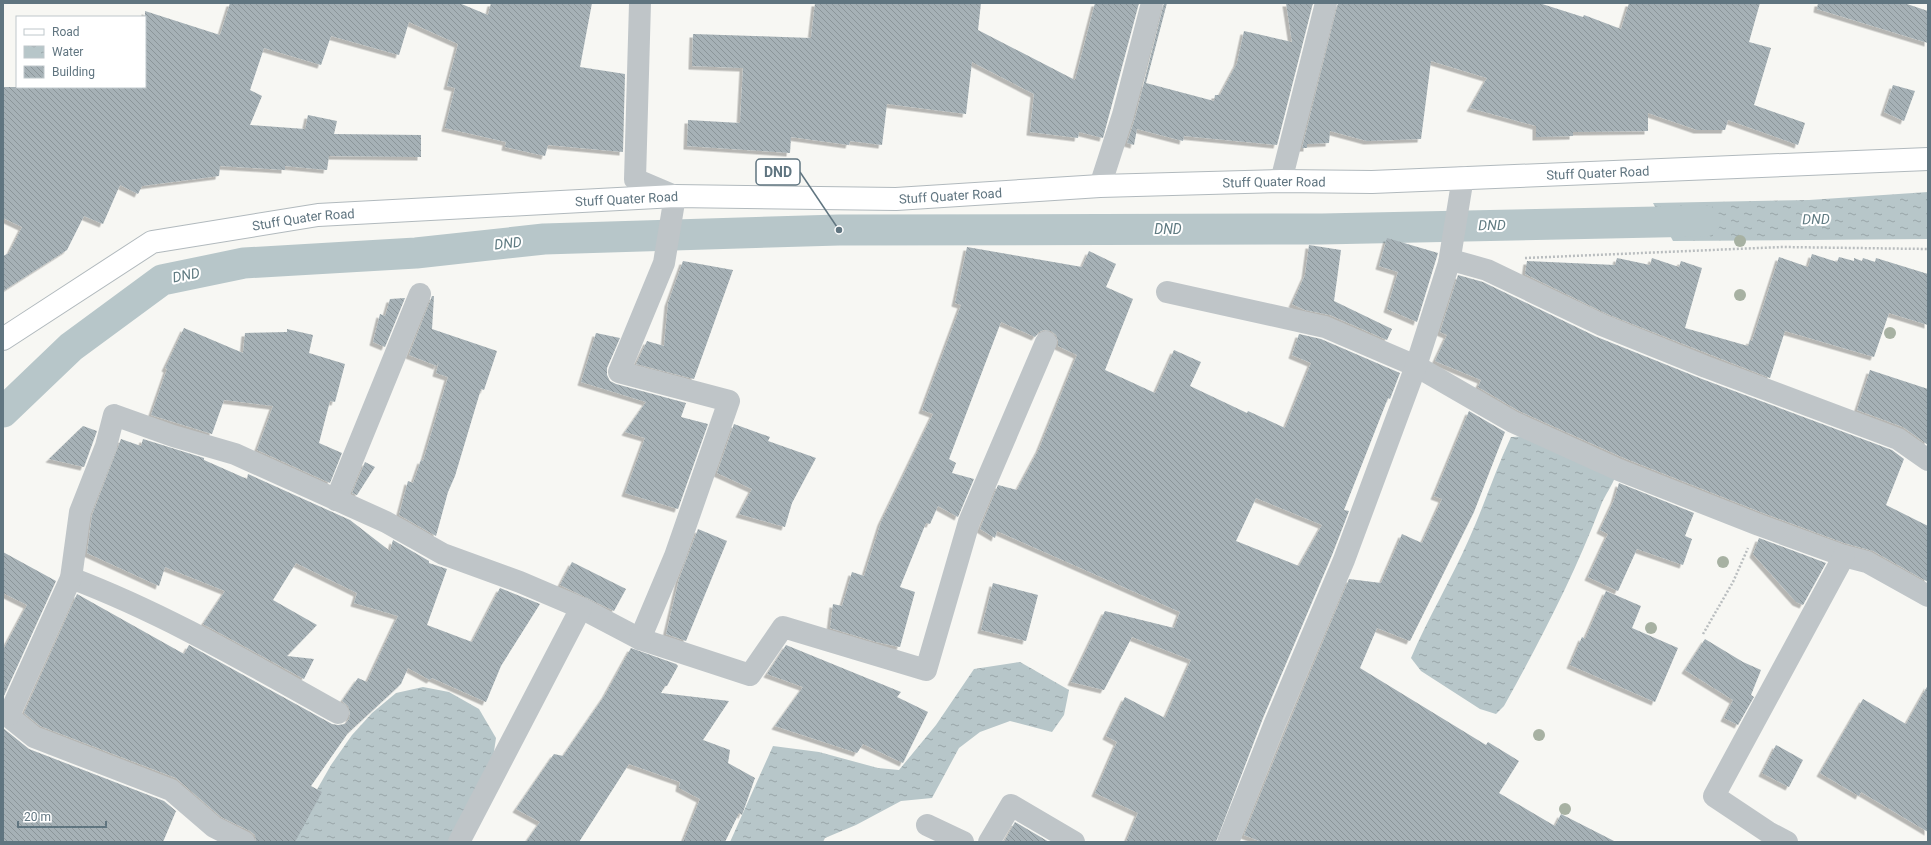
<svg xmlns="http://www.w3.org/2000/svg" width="1931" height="845" font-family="Roboto,sans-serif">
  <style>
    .water { fill: url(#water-ripples) }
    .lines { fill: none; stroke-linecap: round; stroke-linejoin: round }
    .canal { stroke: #b7c6c9; stroke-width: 31 }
    .building { fill: url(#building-back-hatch); fill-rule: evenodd; filter: url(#shadow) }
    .secondary-casing { stroke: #b1b9bd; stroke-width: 24 }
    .path { stroke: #b9bdbf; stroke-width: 2.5; stroke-dasharray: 2 2; stroke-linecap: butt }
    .street { stroke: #bfc5c8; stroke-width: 22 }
    .secondary { stroke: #fff; stroke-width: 22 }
    .tree { fill: #a7b1a2 }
    .labels { text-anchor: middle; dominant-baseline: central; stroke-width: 4; stroke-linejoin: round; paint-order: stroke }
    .street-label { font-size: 13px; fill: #607580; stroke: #fff }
    .water-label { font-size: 14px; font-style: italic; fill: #607b82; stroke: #fff }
    .leader { fill: none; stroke: #607580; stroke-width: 1.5 }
    .callout-dot { fill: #607580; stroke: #fff; stroke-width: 1.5 }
    .callout { fill: #fff; stroke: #607580; stroke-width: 1.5 }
    .callout-label { font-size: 14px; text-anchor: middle; font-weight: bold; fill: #607580 }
  </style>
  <defs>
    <pattern id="water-ripples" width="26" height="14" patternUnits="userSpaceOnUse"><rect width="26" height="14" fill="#b7c6c9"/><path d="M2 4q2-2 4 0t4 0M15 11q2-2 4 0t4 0" fill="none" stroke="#98a5a8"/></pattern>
    <pattern id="building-back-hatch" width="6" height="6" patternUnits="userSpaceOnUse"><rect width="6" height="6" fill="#a6b1b6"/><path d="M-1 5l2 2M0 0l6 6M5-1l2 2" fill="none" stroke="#8b9599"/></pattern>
    <filter id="shadow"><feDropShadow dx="-3.5" dy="3.5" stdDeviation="0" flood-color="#0004"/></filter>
  </defs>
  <rect width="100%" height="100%" fill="#f7f7f3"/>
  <g class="water">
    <polygon points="1928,192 1928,239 1673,241 1653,203 1809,200"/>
    <path d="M1530,436L1616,475C1612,486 1605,495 1601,505C1575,574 1540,641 1504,706L1496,714L1480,709L1421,671L1411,658C1428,618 1451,580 1469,539C1484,506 1495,471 1511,437Z"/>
    <polygon points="1020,662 1069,690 1064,715 1052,732 1010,721 980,732 959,748 932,798 901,801 856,825 825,838 823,842 730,842 773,746 819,752 878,768 899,770 936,725 974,669"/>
    <polygon points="423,687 449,692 479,709 496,738 492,765 454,842 287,842 331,765 352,735 372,713 396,693"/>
  </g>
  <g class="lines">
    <polyline class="canal" points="3,412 71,347 162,280 244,263 416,253 544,239 839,230 1322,229 1705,221"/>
  </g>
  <g class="building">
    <polygon points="230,3 459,3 488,15 491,3 592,3 580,67 625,74 623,152 548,145 545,156 505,147 506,142 445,128 455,88 447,86 458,44 409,22 399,55 331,36 321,65 264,48 250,90 262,96 250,125 305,129 308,115 337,121 334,134 421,135 421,157 329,156 327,170 285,166 285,170 220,166 219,176 142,186 138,194 120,185 103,224 84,216 67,250 3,291 3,256 9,253 22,227 3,218 3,87 145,87 145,11 220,35"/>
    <polygon points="815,3 981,3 978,30 1075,80 1095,3 1139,3 1103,138 1079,132 1078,138 1030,132 1034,94 972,62 966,114 887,104 882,145 850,141 849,145 791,137 790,153 687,146 688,120 740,123 743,68 692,66 693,34 811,38"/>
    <polygon points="1164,3 1167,3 1146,83 1214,101 1215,95 1220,95 1237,63 1244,31 1292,42 1286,3 1313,3 1277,145 1184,136 1183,141 1137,129 1134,145 1127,143 1135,118"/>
    <polygon points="1338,3 1539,3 1583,17 1584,15 1621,29 1629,3 1760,3 1749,42 1771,48 1754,105 1805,123 1798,145 1728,120 1725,130 1697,130 1648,113 1648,131 1573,132 1573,136 1536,137 1536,126 1470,108 1487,78 1431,61 1421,139 1367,141 1330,131 1329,143 1307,144 1307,148 1302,148"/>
    <polygon points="1818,3 1904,3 1928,11 1928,43 1817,9"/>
    <polygon points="1893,85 1915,91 1904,121 1884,112"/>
    <polygon points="1387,238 1438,253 1417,322 1387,309 1398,272 1379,266"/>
    <polygon points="1309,245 1341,250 1334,301 1392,329 1387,340 1330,315 1305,310 1292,304 1305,275"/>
    <path d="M967,247L1082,267L1089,251L1116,264L1106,287L1133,299L1105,370L1155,393L1174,350L1201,362L1190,386L1247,413L1248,411L1285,428L1311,363L1292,355L1299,334L1321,339L1400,373L1390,399L1388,398L1344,510L1349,511L1332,555L1263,718L1216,842H1126L1138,813L1095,793L1117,742L1106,736L1125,697L1165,718L1191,660L1132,637L1104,690L1071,682L1105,611L1174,628L1180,612L997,531L995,538L980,529L998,485L1017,490L1039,449L1077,355L1058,346V341L1056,335L1051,331L1044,330L1039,332L1035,337L1001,322L949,459L956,463L952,473L974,479L958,517L938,506L930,524L926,523L900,587L915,592L900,647L876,642L830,628L833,604L842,606L852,572L864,576L881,522L933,414L922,410L961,305L955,303ZM1256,498L1322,525L1299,566L1236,541Z"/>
    <polygon points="1812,254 1837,262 1839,257 1854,261 1854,258 1862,261 1863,258 1875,262 1876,258 1928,274 1928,325 1889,313 1874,357 1785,331 1770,378 1607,314 1525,274 1527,261 1615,265 1617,258 1650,265 1652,258 1679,267 1681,261 1702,268 1685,328 1748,346 1750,340 1752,341 1779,257 1808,267"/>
    <polygon points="683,261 733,270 694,379 636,364 647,341 664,346 668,303"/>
    <polygon points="1458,275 1483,282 1597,337 1702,379 1892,450 1904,459 1886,505 1928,526 1928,582 1873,551 1844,543 1763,513 1624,458 1519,411 1478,387 1481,380 1435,361 1447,335 1440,332"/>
    <polygon points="432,296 434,296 432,329 497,351 484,390 481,389 455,476 448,492 436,536 399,515 408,481 413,483 421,460 423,461 448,377 436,373 439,361 437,366 409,355"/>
    <polygon points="405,298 385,347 373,342 380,314 385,316 390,299"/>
    <polygon points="184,328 243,353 245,333 287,332 287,329 313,335 309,353 345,364 335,402 330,401 319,443 342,453 330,483 257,450 273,406 224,400 212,434 151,415 167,369 165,368"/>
    <polygon points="596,333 620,338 607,368 607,375 610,381 616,384 686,403 681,417 708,424 678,509 625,493 645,438 625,432 646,402 581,382"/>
    <polygon points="1870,370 1928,389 1928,445 1903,427 1857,410"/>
    <polygon points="1469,411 1505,432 1474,512 1410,641 1377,628 1360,668 1486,745 1488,742 1519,761 1499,793 1555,826 1561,814 1616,842 1262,842 1244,835 1287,728 1349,579 1381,583 1402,534 1422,543 1442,499 1434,496"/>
    <polygon points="734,424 770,437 768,441 816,458 792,503 785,527 739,514 752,489 717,473"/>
    <polygon points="83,426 97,431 84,467 49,459"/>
    <polygon points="121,439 141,446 143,439 204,458 204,460 247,479 248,474 350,520 390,551 393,540 429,561 429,563 447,569 427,625 472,642 500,588 540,604 501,666 486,702 432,678 430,680 408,668 401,684 348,733 311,786 322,792 295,842 256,842 255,835 250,831 221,817 176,778 40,726 24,713 77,594 184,654 189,645 332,724 338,725 345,724 349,719 350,713 348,706 342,701 358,678 367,682 398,616 354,603 357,593 296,563 273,600 317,625 287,656 314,659 304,679 203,624 225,591 165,567 159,586 87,553 92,515"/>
    <polygon points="365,462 375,467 357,495 352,493"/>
    <polygon points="1619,483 1694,513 1685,536 1692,539 1683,565 1637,549 1618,591 1588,577 1608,534 1600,530 1614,500"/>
    <polygon points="698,529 727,541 686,641 666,634 679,579"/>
    <polygon points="1759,538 1826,563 1803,605 1796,602 1753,554"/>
    <polygon points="3,552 56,581 3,698 3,650 27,605 3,593"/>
    <polygon points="572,562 626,589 614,611 560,585"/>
    <polygon points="993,583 1038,595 1026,641 981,630"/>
    <polygon points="1606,591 1641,606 1632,628 1678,648 1655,702 1570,665 1582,637 1585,639"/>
    <polygon points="1705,639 1743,662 1761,670 1751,695 1754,697 1738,725 1724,718 1733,700 1685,670"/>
    <polygon points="786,645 901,692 897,697 928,712 903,763 863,744 857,753 775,726 803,687 767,674"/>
    <polygon points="631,648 676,664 678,666 667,686 665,686 661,693 729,701 703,740 730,750 728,763 755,778 742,815 739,813 725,842 683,842 700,799 679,788 680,782 629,764 579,842 526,842 540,822 516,809 554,754 563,756 605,695"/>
    <polygon points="1928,685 1928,832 1861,792 1859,796 1820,773 1863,699 1906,724"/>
    <polygon points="3,728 29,749 164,801 177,812 176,811 163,842 3,842"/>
    <polygon points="1776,745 1803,760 1789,787 1762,773"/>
    <polygon points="1015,822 1049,842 1004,842"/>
  </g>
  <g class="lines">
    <g class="secondary-casing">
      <g id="secondary">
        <path id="s1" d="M3,339L152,242L318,215L675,196L896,199L1100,186L1281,181L1372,182L1928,159"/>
      </g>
    </g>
    <g class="path">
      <polyline points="1525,258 1782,247 1928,249"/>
      <polyline points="1703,634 1733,582 1748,548"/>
    </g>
    <g class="street">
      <polyline points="1281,181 1326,3"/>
      <polyline points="1100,186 1123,115 1152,3"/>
      <polyline points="1449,263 1455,261 1487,270 1602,325 1706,367 1898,439 1928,460"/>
      <polyline points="1167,292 1325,327 1416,366 1513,422 1619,470 1759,525 1844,556 1867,562 1928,596"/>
      <polyline points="336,500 420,294"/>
      <path d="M71,578C166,614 250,664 338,713"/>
      <polyline points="581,608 640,639 750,675 783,627 926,670 969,522 1046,342"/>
      <polyline points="640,639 675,556 729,401 619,372 664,263 675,196 635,179 640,3"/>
      <polyline points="3,712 34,737 171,790 214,827 244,842"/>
      <polyline points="9,715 71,578 80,512 106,446 114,415 173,436 235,454 386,522 443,554 520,582 581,608 459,842"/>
      <polyline points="927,825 963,842"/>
      <polyline points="989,842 1011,805 1074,842"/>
      <polyline points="1228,842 1275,723 1344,560 1416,366 1449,263 1463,177"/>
      <polyline points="1787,842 1768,832 1714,796 1844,556"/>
    </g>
    <use href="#secondary" class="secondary"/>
  </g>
  <g class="tree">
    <circle cx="1740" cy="241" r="6"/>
    <circle cx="1740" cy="295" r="6"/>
    <circle cx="1890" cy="333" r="6"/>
    <circle cx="1723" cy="562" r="6"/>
    <circle cx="1651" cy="628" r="6"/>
    <circle cx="1539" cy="735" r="6"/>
    <circle cx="1565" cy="809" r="6"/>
  </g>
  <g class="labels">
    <g class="street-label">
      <text stroke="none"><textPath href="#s1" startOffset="1627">Stuff Quater Road</textPath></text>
      <text stroke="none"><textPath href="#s1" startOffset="1303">Stuff Quater Road</textPath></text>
      <text stroke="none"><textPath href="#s1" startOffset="979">Stuff Quater Road</textPath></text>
      <text stroke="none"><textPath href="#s1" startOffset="655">Stuff Quater Road</textPath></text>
      <text stroke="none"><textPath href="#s1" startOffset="331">Stuff Quater Road</textPath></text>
    </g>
    <g class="water-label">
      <text transform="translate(1816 219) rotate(-1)">DND</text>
      <text transform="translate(1492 225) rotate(-1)">DND</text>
      <text x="1168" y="229">DND</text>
      <text transform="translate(508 243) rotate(-6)">DND</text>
      <text transform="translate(186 275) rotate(-11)">DND</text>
    </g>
  </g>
  <path class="leader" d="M839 230L800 172"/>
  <circle class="callout-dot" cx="839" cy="230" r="4"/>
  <rect class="callout" x="756" y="159" width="44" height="26" rx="4"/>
  <g class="callout-label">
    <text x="778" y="177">DND</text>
  </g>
  <rect width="1931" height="845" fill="none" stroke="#607580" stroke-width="8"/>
  <rect x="16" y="16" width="130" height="72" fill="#ffffff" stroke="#bfc8cc"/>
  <rect x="24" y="29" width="20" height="6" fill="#ffffff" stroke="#bfc8cc"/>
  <text x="52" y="36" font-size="12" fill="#607580">Road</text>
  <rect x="24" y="46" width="20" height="12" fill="url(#water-ripples)" stroke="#bfc8cc"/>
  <text x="52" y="56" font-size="12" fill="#607580">Water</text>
  <rect x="24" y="66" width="20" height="12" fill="url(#building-back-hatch)" stroke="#bfc8cc"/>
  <text x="52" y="76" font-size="12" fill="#607580">Building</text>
  <path d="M18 821v6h88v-6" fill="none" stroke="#607580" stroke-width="2"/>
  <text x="24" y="821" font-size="12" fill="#607580" stroke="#ffffff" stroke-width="3" paint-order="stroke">20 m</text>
</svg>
